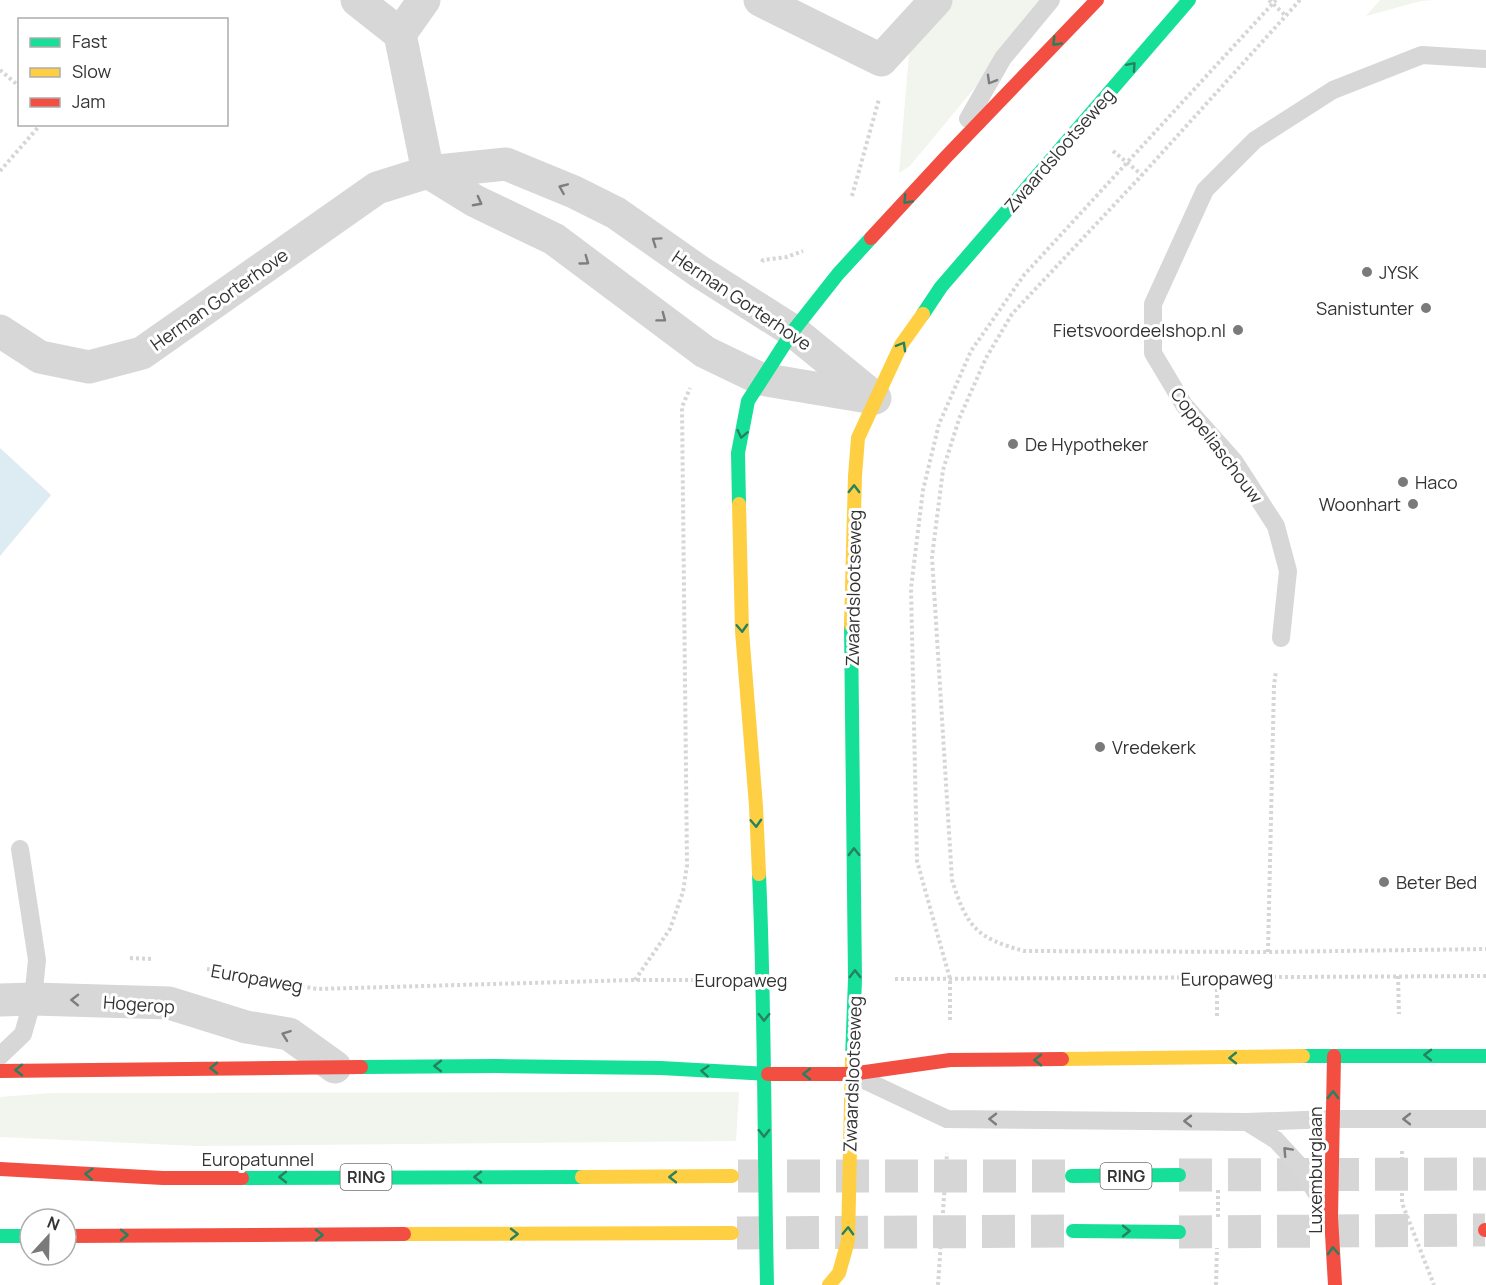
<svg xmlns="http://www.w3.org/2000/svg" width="1486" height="1285" font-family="Manrope,sans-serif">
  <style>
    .green { fill: #f1f5ed }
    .water { fill: #ddebf3 }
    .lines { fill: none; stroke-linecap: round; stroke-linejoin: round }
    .primary-tunnel { stroke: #d6d6d6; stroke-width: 33; stroke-dasharray: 33 16; stroke-linecap: butt }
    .path { stroke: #d6d6d6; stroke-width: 4; stroke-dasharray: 3 3; stroke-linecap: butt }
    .lane { stroke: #d7d7d7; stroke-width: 18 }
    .street { stroke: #d7d7d7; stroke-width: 33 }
    .fast { stroke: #16e098; stroke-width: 14 }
    .slow { stroke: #ffcf43; stroke-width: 14 }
    .jam { stroke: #f24e42; stroke-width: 14 }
    .oneway { stroke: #268160 }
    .oneway2 { stroke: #7d7d7d }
    .poi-dot { fill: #7a7a7a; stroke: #fff; stroke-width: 2 }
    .labels { text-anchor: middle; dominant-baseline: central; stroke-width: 6; stroke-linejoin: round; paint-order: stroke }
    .shield { fill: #fff; stroke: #707070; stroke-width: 1.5 }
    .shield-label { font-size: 16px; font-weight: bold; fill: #333 }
    .street-label { font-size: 18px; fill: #333; stroke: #fff }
    .poi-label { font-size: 18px; fill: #333; stroke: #fff; text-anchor: start }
  </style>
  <rect width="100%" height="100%" fill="#fff"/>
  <g class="green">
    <polygon points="947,0 1047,0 910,166 899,173 910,42"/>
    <polygon points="1380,0 1434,0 1421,1 1366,16"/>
    <polygon points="739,1092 736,1141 197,1146 0,1137 0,1097 51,1093"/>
  </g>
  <polygon class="water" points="0,448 51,495 0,556"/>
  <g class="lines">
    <g class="primary-tunnel">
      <polyline points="1179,1175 1486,1174"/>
      <polyline points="738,1176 1072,1176"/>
      <polyline points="1179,1232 1485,1230"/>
      <polyline points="737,1233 1073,1231"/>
    </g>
    <g class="path">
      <polyline points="1269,0 1286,16"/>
      <path d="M1300,0L1142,175L1012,314L986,358L959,419L943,470L932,557L952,880C967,927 976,938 1024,951L1268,952L1486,949"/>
      <polyline points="0,70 20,87"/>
      <polyline points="1113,151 1142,175"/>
      <polyline points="0,171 41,124"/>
      <polyline points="852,196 879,99"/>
      <polyline points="762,262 763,260 787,257 803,251"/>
      <polyline points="1268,952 1274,685 1276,671"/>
      <polyline points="130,958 152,959"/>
      <polyline points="207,969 317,989 635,980 722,980"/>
      <polyline points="1398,976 1399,1014"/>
      <polyline points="895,979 1486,976"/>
      <polyline points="635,980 670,929 683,892 687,865 682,407 690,388"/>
      <polyline points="1217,1016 1217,978"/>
      <polyline points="950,1020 950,979 917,861 911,588 923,490 939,424 971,351 1024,275 1276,0"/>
      <polyline points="1402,1151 1402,1203 1434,1285"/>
      <polyline points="1218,1217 1218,1188"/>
      <polyline points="938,1285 947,1153"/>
      <polyline points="1216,1285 1217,1248"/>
    </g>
    <g class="lane">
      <polyline points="968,119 1003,58 1051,0"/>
      <polyline points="1281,638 1288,571 1276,526 1234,461 1184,405 1153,353 1153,304 1205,190 1255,140 1333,90 1422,55 1486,59"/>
      <polyline points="0,1056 23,1034 33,999 37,960 20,849"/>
      <polyline points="858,1077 947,1119 1247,1122 1333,1119 1486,1119"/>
      <polyline points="1247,1122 1276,1140 1298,1164 1327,1210"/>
    </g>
    <g class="street">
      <polyline points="357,0 400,34"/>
      <polyline points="424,0 400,34 428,172"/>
      <polyline points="760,0 881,60 936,0"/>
      <polyline points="428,172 475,201 554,239 705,352 761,379 874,398"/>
      <polyline points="0,331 40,357 89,367 142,353 377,188 428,172 506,164 574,192 616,213 700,272 793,331 875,398"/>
      <polyline points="0,1000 33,999 169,1003 246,1027 289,1034 335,1067"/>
    </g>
    <g class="fast">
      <polyline points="923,314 941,287 1189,0"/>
      <polyline points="739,504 738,453 748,401 793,331 838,274 871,238"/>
      <polyline points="851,625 855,979 852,1058"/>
      <path d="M759,874C765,1011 764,1148 767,1285"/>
      <polyline points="1303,1056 1486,1056"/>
      <polyline points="361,1067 496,1066 661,1068 768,1074"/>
      <polyline points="1072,1176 1179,1175"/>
      <polyline points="242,1178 582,1177"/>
      <polyline points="1073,1231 1179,1232"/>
      <polyline points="0,1236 30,1236"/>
    </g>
    <g class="slow">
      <polyline points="739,504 742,631 756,806 759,874"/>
      <polyline points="851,625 855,476 858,438 901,345 923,314"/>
      <polyline points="1062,1059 1303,1056"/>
      <polyline points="582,1177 732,1176"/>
      <polyline points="404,1234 732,1233"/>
      <polyline points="829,1285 839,1273 848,1241 852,1058"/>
    </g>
    <g class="jam">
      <polyline points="871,238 946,157 1097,0"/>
      <polyline points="1334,1056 1331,1217 1335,1285"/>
      <polyline points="0,1071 361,1067"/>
      <polyline points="768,1074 851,1074 950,1060 1062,1059"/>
      <polyline points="0,1169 163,1178 242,1178"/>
      <polyline points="1485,1230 1486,1230"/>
      <polyline points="66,1236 404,1234"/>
    </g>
  </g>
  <defs><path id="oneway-chevron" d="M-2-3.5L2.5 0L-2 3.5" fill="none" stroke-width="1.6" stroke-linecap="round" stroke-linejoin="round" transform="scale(1.5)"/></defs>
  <g class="oneway">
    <use href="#oneway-chevron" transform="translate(1056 42) rotate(134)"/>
    <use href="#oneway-chevron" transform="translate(1132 66) rotate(-49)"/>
    <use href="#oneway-chevron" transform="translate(907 200) rotate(133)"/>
    <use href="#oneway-chevron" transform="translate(902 346) rotate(-60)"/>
    <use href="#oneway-chevron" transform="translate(742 434) rotate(102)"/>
    <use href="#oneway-chevron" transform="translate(854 489) rotate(-89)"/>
    <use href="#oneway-chevron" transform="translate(742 628) rotate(87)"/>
    <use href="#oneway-chevron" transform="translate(756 823) rotate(87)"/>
    <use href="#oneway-chevron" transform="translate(854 852) rotate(-91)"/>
    <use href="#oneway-chevron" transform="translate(855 974) rotate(-90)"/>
    <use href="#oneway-chevron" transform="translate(764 1017) rotate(91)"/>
    <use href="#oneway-chevron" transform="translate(1428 1055) rotate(-179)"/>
    <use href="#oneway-chevron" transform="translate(1233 1058) rotate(179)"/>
    <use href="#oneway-chevron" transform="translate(1038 1060) rotate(179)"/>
    <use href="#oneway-chevron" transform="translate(438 1066) rotate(180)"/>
    <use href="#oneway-chevron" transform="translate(214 1068) rotate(179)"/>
    <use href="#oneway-chevron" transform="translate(19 1070) rotate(179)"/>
    <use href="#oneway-chevron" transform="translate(705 1071) rotate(-176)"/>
    <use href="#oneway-chevron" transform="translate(807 1074) rotate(180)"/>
    <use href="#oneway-chevron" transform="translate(1333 1095) rotate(-89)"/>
    <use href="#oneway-chevron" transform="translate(764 1133) rotate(89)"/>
    <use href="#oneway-chevron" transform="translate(89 1174) rotate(-177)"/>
    <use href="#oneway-chevron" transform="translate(283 1177) rotate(180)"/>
    <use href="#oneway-chevron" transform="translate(478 1177) rotate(180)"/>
    <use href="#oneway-chevron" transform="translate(673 1177) rotate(180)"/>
    <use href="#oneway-chevron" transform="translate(848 1231) rotate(-88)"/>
    <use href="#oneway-chevron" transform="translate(1126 1231)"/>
    <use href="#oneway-chevron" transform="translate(514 1234)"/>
    <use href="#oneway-chevron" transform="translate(124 1235)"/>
    <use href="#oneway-chevron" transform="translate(319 1235)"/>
    <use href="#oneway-chevron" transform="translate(1333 1251) rotate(-93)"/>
  </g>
  <g class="oneway2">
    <use href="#oneway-chevron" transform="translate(991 80) rotate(120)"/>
    <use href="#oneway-chevron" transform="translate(563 188) rotate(-157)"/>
    <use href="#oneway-chevron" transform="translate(478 202) rotate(28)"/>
    <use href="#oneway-chevron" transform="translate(656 241) rotate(-145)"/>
    <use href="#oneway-chevron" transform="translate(585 261) rotate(36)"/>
    <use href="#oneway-chevron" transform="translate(662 318) rotate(37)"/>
    <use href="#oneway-chevron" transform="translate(75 1000) rotate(-179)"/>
    <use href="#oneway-chevron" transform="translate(286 1035) rotate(-160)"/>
    <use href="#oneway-chevron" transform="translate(993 1119) rotate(-179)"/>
    <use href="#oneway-chevron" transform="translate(1407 1119) rotate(180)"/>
    <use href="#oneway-chevron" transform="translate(1188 1121) rotate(-180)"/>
    <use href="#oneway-chevron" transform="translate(1287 1151) rotate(-133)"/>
  </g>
  <g class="poi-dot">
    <circle cx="1367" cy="272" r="6"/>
    <circle cx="1426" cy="308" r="6"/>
    <circle cx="1238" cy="330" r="6"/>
    <circle cx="1013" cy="444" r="6"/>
    <circle cx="1403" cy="482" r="6"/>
    <circle cx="1413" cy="504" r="6"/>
    <circle cx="1100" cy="747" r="6"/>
    <circle cx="1384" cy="882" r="6"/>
  </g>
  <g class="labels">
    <g class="shield">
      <rect x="1100.5" y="1163" width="51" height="26" rx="4.5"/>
      <rect x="340.5" y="1164" width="51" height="26" rx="4.5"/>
    </g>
    <g class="shield-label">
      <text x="1126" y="1176">RING</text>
      <text x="366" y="1177">RING</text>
    </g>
    <g class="street-label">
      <text transform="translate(1059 150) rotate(-49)">Zwaardslootseweg</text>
      <text transform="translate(219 299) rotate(-35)">Herman Gorterhove</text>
      <text transform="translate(742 300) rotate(34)">Herman Gorterhove</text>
      <text transform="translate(1217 445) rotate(53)">Coppeliaschouw</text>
      <text transform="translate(853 588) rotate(-89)">Zwaardslootseweg</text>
      <text transform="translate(257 978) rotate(10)">Europaweg</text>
      <text transform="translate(1227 978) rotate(-1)">Europaweg</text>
      <text x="741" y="980">Europaweg</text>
      <text transform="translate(139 1004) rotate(4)">Hogerop</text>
      <text transform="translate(852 1074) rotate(-88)">Zwaardslootseweg</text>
      <text x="258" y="1159">Europatunnel</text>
      <text transform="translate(1315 1170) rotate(-90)">Luxemburglaan</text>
    </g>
    <g class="poi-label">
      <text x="1379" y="272">JYSK</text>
      <text x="1414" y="308" text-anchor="end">Sanistunter</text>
      <text x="1226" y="330" text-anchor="end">Fietsvoordeelshop.nl</text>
      <text x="1025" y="444">De Hypotheker</text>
      <text x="1415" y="482">Haco</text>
      <text x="1401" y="504" text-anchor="end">Woonhart</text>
      <text x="1112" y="747">Vredekerk</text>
      <text x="1396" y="882">Beter Bed</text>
    </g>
  </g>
  <rect x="18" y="18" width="210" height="108" fill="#ffffff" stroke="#adadad" stroke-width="1.5"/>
  <rect x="30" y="38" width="30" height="9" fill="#16e098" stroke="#adadad" stroke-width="1.5"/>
  <text x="72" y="48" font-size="18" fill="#333333">Fast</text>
  <rect x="30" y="68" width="30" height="9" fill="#ffcf43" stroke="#adadad" stroke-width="1.5"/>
  <text x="72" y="78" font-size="18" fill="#333333">Slow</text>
  <rect x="30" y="98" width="30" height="9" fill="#f24e42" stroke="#adadad" stroke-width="1.5"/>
  <text x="72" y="108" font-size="18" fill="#333333">Jam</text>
  <g transform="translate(48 1237) rotate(22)"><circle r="28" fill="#ffffff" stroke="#adadad" stroke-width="1.5"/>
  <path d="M0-4.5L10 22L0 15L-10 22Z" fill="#7a7a7a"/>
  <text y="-9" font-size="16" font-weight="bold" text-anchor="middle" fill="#333333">N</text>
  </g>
</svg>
